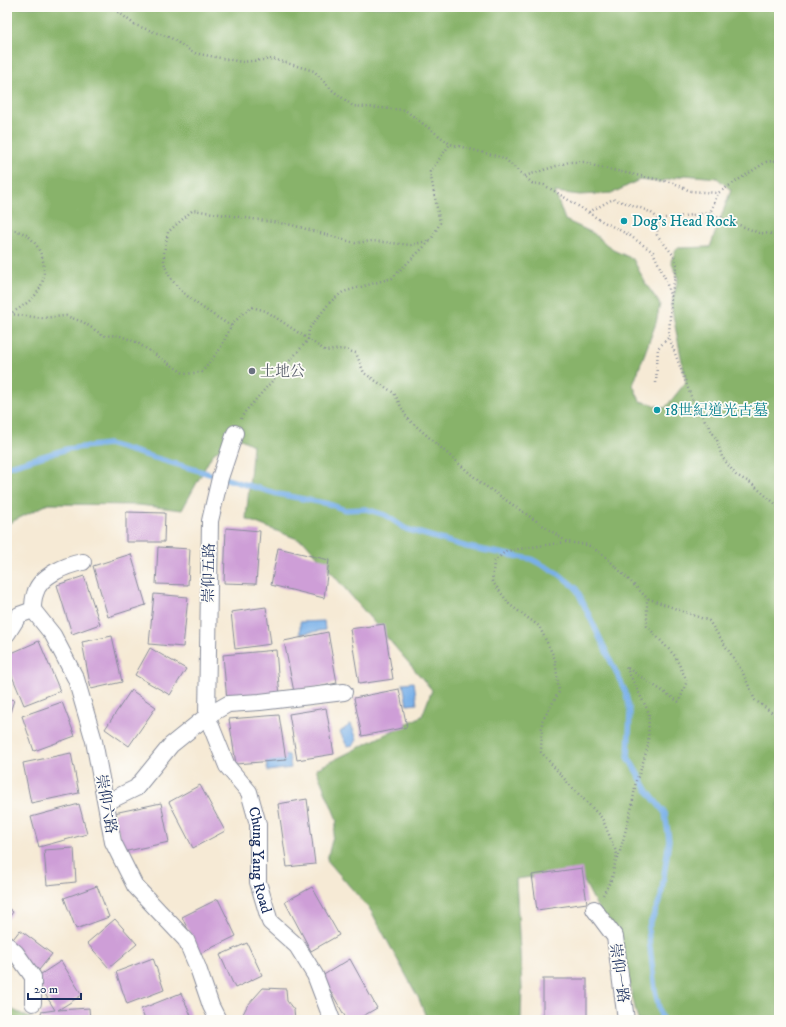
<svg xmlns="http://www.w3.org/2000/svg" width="786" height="1027" font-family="'IM FELL DW Pica','Noto Serif TC',serif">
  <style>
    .forest { fill: #88b36b; stroke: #527164; fill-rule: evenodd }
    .water { fill: #79b0e8; stroke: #4a70a3 }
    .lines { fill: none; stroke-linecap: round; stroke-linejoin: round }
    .stream { stroke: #79b0e8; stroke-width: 5.5 }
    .building { fill: #ce9ed7 }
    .street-casing { stroke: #888c9a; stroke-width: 18 }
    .path { stroke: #888c9a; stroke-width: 2.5; stroke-dasharray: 1 3; stroke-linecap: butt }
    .street { stroke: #fff; stroke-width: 16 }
    .culture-dot { fill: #0f9aa8; stroke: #fdfcf7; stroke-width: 1.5 }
    .worship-dot { fill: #6b7280; stroke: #fdfcf7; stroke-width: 1.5 }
    .labels { text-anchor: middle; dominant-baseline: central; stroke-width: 3.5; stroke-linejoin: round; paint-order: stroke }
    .culture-label { font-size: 15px; fill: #0d838f; stroke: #fdfcf7; text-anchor: start }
    .worship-label { font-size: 15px; fill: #5b616d; stroke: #fdfcf7; text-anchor: start }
    .street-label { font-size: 15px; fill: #1b2f5e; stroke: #fdfcf7 }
  </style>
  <rect width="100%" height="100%" fill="#fdfcf7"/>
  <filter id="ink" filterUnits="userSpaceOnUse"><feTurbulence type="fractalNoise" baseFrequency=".025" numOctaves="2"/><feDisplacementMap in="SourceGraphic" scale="8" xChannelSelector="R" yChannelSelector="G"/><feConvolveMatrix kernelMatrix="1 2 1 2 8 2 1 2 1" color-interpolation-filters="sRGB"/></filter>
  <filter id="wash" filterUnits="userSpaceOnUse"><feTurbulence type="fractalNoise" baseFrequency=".012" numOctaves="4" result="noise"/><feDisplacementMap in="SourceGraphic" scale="16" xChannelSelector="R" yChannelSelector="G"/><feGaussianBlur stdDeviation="0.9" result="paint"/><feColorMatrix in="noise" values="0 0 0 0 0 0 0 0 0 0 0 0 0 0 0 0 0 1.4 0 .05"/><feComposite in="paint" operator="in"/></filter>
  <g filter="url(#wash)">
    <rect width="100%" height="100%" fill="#f6ead5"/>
    <g class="forest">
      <path d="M7,7H779V1020H638L623,958L579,871L516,879L522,988L521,1020H427L419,999L371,911L327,860L337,820L316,769L422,716L432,690L305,542L246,519L253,445L235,436L212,455L182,510L139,505L48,504L7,524ZM685,175L717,178L731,190L710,247L677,248L671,261L678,279L671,305L686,382L665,408L640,401L633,385L656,323L660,304L646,284L633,259L613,250L593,233L565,220L555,192L580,195L613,193L639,180L659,182Z"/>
      <polygon points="7,1007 34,1020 7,1020"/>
    </g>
    <g class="water">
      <polygon points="324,621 325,630 300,634 300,622"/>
      <polygon points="414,682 417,704 407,705 403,683"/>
      <polygon points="351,724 357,739 354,745 347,746 340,732"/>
      <polygon points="289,755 291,768 268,771 265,758"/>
    </g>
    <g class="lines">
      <polyline class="stream" points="7,467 67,449 108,444 278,494 329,504 345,510 366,509 385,515 406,529 467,547 531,559 559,574 576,588 625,691 630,712 628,757 649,793 665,813 669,840 661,897 648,929 655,991 662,1020"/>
    </g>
    <g id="blocks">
      <g class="building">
        <polygon points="126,512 165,513 164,542 126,542"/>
        <polygon points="226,528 260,531 256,584 224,583"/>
        <polygon points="158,547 190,549 188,585 156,584"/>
        <polygon points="278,548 329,560 324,598 271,585"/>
        <polygon points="131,554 146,605 108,617 93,566"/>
        <polygon points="84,576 100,624 72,634 57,585"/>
        <polygon points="154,594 188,597 183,647 149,644"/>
        <polygon points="266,607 271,644 235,649 231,612"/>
        <polygon points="384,624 393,679 359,684 350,629"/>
        <polygon points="328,632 337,683 294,692 284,641"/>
        <polygon points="112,636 122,682 91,689 82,642"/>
        <polygon points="39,641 60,691 24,705 7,664 7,655"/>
        <polygon points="150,648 186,669 170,695 135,675"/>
        <polygon points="276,650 280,697 227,701 223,655"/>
        <polygon points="399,689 407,727 362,736 354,698"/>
        <polygon points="131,690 156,707 129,746 105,729"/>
        <polygon points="7,698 14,700 7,722"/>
        <polygon points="62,702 75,736 34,751 22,716"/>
        <polygon points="326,708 334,754 297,760 289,714"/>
        <polygon points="279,715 286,760 236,764 229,719"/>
        <polygon points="71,753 79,793 31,803 23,763"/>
        <polygon points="200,785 225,831 193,848 169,802"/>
        <polygon points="307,799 315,864 287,867 278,804"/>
        <polygon points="161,803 169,842 123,852 114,813"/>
        <polygon points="79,804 87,834 39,847 31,817"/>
        <polygon points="74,848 76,882 47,885 44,850"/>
        <polygon points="582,868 587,903 537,910 532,875"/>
        <polygon points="97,886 109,917 76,929 64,898"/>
        <polygon points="312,887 339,935 311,951 285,902"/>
        <polygon points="218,899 236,936 199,954 182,917"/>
        <polygon points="7,907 13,912 7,920"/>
        <polygon points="115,919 137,944 109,968 87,943"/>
        <polygon points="20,930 52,954 35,975 7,947"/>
        <polygon points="247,943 262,975 235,988 220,955"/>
        <polygon points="153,958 164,990 127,1004 116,972"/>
        <polygon points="350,959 377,1008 356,1020 347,1020 322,976"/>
        <polygon points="61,961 82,995 58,1010 89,1008 90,1020 42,1020 41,1012 55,1010 35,978"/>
        <rect x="543" y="979" width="44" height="41"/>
        <polygon points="263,988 286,989 287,1001 294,1010 295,1020 247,1020 242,1016 247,1006"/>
        <polygon points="181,993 193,1020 145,1020 141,1009"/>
      </g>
    </g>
  </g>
  <g filter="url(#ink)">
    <use href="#blocks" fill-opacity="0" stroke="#888c9a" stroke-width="1"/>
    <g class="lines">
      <g class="street-casing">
        <g id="street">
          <path id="s1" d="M235,433L220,478L210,521L207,716L227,766L249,792L258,824V882L270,922L297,946L315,975L332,1020"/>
          <path d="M33,610C33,605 33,599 35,594C39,576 66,565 83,562"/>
          <polyline points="7,634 19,615 33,610 53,635 76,679 94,741 113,842 135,886 186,940 198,968 211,1006 218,1020"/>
          <polyline points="107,802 136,788 171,745 207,716 228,704 260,702 344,692"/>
          <polyline points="594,909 615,937 626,1020"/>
          <polyline points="7,945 16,953 33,977 33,1003"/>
        </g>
      </g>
      <g class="path">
        <polyline points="112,7 135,25 171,38 194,53 242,62 273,59 314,71 332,90 353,106 405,110 450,144 504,158 532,183 544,185 556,192 600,220 629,235 653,252 665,278 671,298"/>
        <polyline points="525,176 569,162 584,162 598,167 674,183 690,191 718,193"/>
        <path d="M589,212L613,199C621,202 655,210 657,219C659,224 657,230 657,235L674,256L677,265L671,298L669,337L692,399L717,440L722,457L736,475L751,483L779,507"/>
        <polyline points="710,213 759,233 779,234"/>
        <polyline points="657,219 710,213 718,193 766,162 779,160"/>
        <path d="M7,228C12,230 20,231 25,234C42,245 49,269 40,288C34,300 20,308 10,314L42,318L66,316L83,322L104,336L118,335L136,342L185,374L202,372L220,349L231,326L242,314L252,307L266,311L326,351L342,349L356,353L364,373L394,393L407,418L481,483L567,542L588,545L605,556L647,598L709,621L742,671L755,700L779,718"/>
        <path d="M231,326C209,312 167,289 164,260C163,251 167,240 168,232L193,210L292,225L355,243L372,241L411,245L431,240L440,223L430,172L450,144"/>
        <polyline points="656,383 658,348 669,337"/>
        <polyline points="241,419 244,413 308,340 309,329 330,302 343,292 392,278 431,240"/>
        <polyline points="566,542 506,551 494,562 492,581 510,605 539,626 555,659 559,692 542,721 541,752 567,782 602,818 617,854 612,878 603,895"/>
        <polyline points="618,859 632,806 636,781 640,772 648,746 649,713 626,667 679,702 687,681 675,656 647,626 647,598"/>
      </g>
      <use href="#street" class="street"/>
    </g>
  </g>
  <g class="culture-dot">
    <circle cx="624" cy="221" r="4"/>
    <circle cx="657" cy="410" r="4"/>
  </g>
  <circle class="worship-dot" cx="252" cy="371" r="4"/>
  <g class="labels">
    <g class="culture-label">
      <text x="632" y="221">Dog's Head Rock</text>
      <text x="665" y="410">18世紀道光古墓</text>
    </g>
    <g class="worship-label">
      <text x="260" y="371">土地公</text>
    </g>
    <g class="street-label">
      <text transform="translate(209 573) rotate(-89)">崇仰五路</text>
      <text transform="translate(106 804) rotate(80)">崇仰六路</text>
      <text stroke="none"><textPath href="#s1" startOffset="444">Chung Yang Road</textPath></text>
      <text transform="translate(619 973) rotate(82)">崇仰一路</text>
    </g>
  </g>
  <rect width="786" height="1027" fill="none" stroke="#fdfcf7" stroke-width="24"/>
  <path d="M28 993v6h53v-6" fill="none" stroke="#1b2f5e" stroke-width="2"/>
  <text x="34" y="993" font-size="12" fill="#1b2f5e" stroke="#fdfcf7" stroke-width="3" paint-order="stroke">20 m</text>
</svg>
